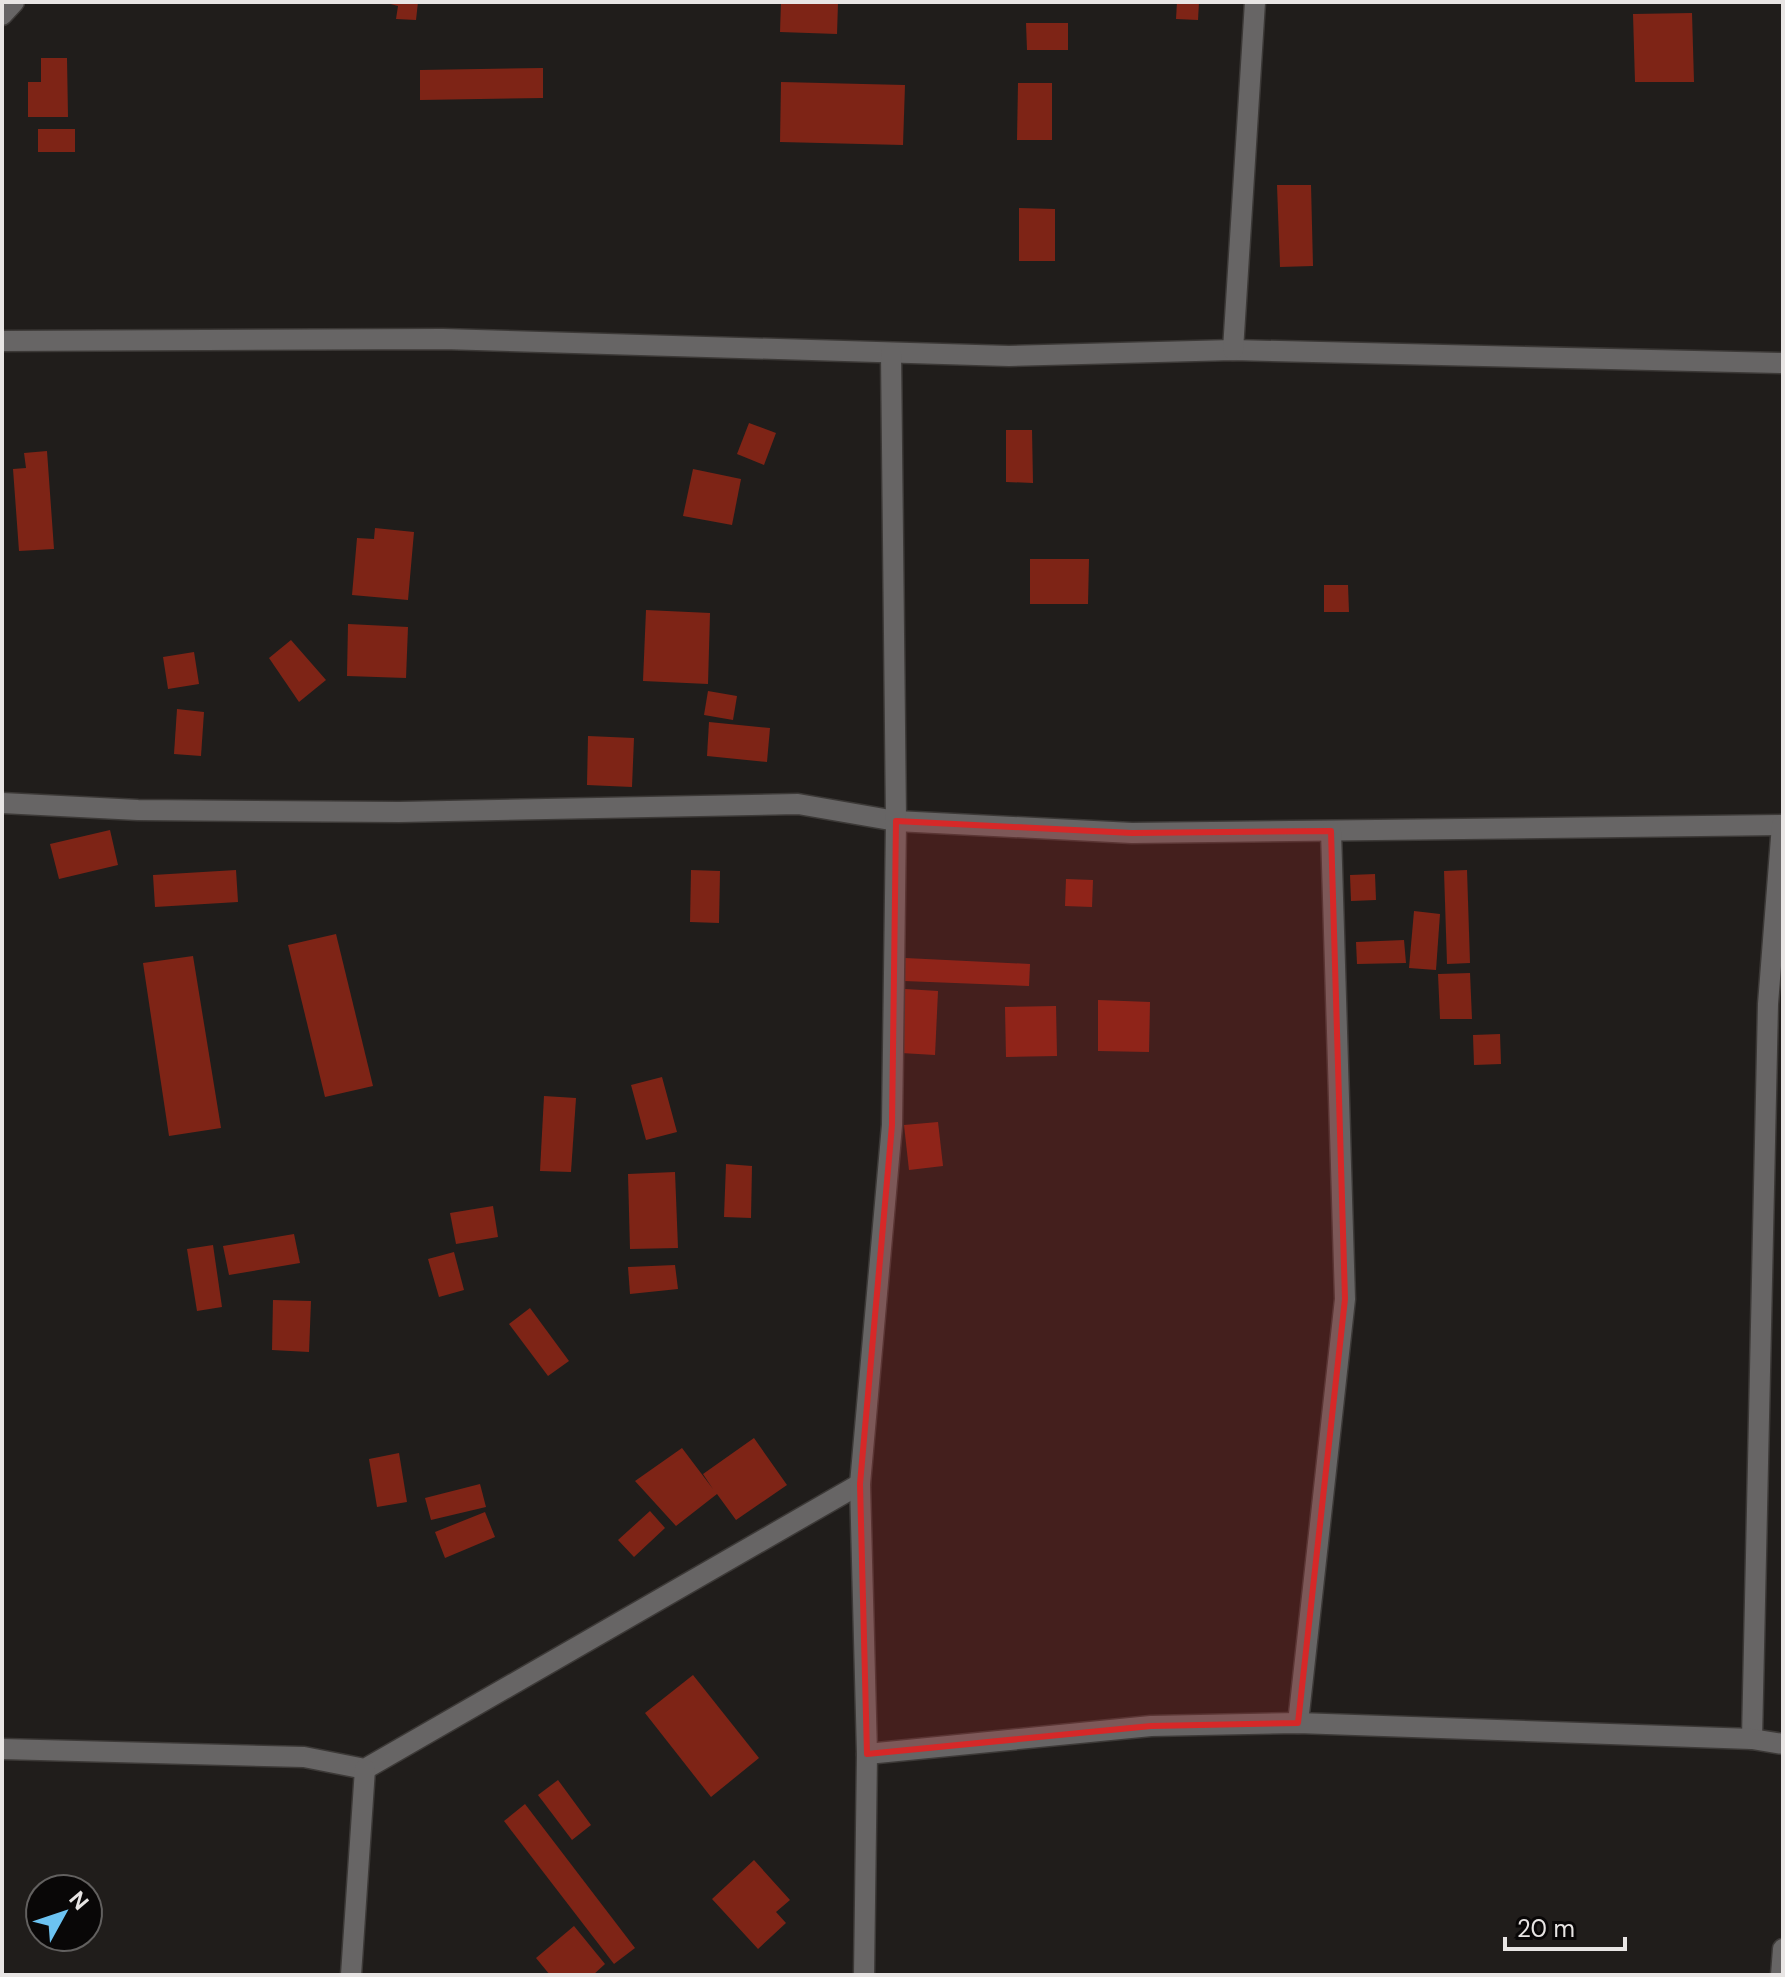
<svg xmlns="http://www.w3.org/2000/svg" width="1785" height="1977" font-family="'DM Sans',sans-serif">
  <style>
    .building { fill: #7e2416 }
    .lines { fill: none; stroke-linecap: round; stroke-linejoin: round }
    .street-casing { stroke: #3c3937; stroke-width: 23 }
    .street { stroke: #676565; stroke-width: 20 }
    .marked { fill: #d62828; fill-opacity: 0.2; stroke: #d62828; stroke-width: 6; stroke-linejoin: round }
  </style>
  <rect width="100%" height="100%" fill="#201d1b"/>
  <g class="building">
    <polygon points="383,2 418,2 416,20 396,19 398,6"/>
    <polygon points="781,2 838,2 837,34 780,32"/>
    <polygon points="1177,2 1199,2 1198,20 1176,19"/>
    <polygon points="1692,13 1694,82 1635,82 1633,14"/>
    <polygon points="1026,23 1068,23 1068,50 1027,50"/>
    <polygon points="41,58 67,58 68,117 28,117 28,82 41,82"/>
    <polygon points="543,68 543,98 420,100 420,70"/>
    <polygon points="781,82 905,85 903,145 780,142"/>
    <polygon points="1018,83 1052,83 1052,140 1017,140"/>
    <rect x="38" y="129" width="37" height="23"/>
    <polygon points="1277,185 1311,185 1313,266 1280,267"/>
    <polygon points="1019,208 1055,209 1055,261 1019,261"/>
    <polygon points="749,423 776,433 764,465 737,454"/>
    <polygon points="1006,430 1032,430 1033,483 1006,482"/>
    <polygon points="47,451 54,549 19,551 13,469 26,468 24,453"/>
    <polygon points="693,469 741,479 732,525 683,516"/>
    <polygon points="375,528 414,532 408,600 352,595 357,538 374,539"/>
    <polygon points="1030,559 1089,559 1088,604 1030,604"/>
    <polygon points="1324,585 1348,585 1349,612 1324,612"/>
    <polygon points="646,610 710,613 708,684 643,681"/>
    <polygon points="348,624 408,627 406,678 347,676"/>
    <polygon points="291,640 326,680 299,702 269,658"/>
    <polygon points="194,652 199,684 168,689 163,657"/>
    <polygon points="708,691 737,696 733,720 704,715"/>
    <polygon points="177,709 204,712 201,756 174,754"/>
    <polygon points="709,722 770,728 767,762 707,756"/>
    <polygon points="588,736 634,738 632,787 587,785"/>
    <polygon points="110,830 118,865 59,879 50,844"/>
    <polygon points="236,870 238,902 155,907 153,875"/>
    <polygon points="691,870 720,871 719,923 690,922"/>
    <polygon points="1467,870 1470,963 1447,964 1444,871"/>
    <polygon points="1375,874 1376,900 1351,901 1350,875"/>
    <polygon points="1066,879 1093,880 1092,907 1065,906"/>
    <polygon points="1414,911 1440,914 1436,970 1409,968"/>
    <polygon points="336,934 373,1086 325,1097 288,945"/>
    <polygon points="1404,940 1406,963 1357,964 1356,942"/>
    <polygon points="193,956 221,1128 169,1136 143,963"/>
    <polygon points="905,958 1030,964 1029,986 904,981"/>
    <polygon points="1470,973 1472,1019 1440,1019 1438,974"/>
    <polygon points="905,989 938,991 935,1055 901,1053"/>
    <polygon points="1098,1000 1150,1002 1149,1052 1098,1051"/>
    <polygon points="1056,1006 1057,1056 1006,1057 1005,1007"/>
    <polygon points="1500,1034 1501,1064 1474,1065 1473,1035"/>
    <polygon points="662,1077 677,1132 646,1140 631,1085"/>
    <polygon points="544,1096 576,1098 571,1172 540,1171"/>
    <polygon points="938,1122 943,1166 909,1170 904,1125"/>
    <polygon points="726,1164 752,1166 751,1218 724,1217"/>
    <polygon points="675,1172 678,1248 630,1249 628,1174"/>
    <polygon points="493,1206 498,1237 456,1244 450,1213"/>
    <polygon points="294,1234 300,1263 229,1275 223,1246"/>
    <polygon points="213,1245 222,1307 197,1311 187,1249"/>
    <polygon points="454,1252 464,1290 439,1297 428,1259"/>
    <polygon points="675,1265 678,1289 630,1294 628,1267"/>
    <polygon points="273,1300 311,1301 309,1352 272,1350"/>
    <polygon points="530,1308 569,1361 548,1376 509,1324"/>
    <polygon points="754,1438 787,1485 736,1520 717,1494 676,1526 635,1481 682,1448 713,1489 703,1474"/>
    <polygon points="399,1453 407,1502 377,1507 369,1459"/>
    <polygon points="480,1484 486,1507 431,1520 425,1498"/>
    <polygon points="650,1511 665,1528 634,1557 618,1540"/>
    <polygon points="485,1512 495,1537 445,1558 435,1532"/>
    <polygon points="693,1675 759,1758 711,1797 645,1713"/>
    <polygon points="558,1780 591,1825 572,1840 538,1795"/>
    <polygon points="525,1804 635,1948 614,1964 504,1821"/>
    <polygon points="754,1860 790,1900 776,1912 786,1923 758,1949 712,1899"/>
    <polygon points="574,1926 605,1964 593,1975 550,1975 536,1958"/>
  </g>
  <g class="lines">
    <g class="street-casing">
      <g id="street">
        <polyline points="2,15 14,2"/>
        <polyline points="2,341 443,339 1009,356 1233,350 1783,363"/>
        <polyline points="1233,350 1255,2"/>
        <polyline points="2,803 138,810 399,812 798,804 896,821 1132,833 1783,825"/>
        <polyline points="1298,1723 1345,1299 1331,831"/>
        <polyline points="1752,1739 1768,1004 1782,825"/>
        <polyline points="2,1749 304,1757 365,1769 860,1484"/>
        <polyline points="867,1754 1151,1726 1298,1723 1752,1739 1783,1744"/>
        <polyline points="351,1975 365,1769"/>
        <polyline points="864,1975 867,1754 860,1484 892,1125 896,821 891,353"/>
        <polyline points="1781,1975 1783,1949"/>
      </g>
    </g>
    <use href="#street" class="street"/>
  </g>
  <path class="marked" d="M896,821L1132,833L1331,831L1345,1299L1298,1723L1151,1726L867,1754L860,1484L892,1125Z"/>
  <rect width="1785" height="1977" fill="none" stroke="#e8e5e4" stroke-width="8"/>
  <g transform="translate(64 1913) rotate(50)"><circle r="38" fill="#090707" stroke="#62605f" stroke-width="2"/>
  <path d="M0-6L14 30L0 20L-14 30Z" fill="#6cc3f2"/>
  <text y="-12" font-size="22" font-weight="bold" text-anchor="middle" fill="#e8e5e4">N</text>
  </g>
  <path d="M1505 1937v12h120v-12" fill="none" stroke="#e8e5e4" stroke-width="4"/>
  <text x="1517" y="1937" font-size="24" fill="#e8e5e4" stroke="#090707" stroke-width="6" paint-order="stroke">20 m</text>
</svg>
